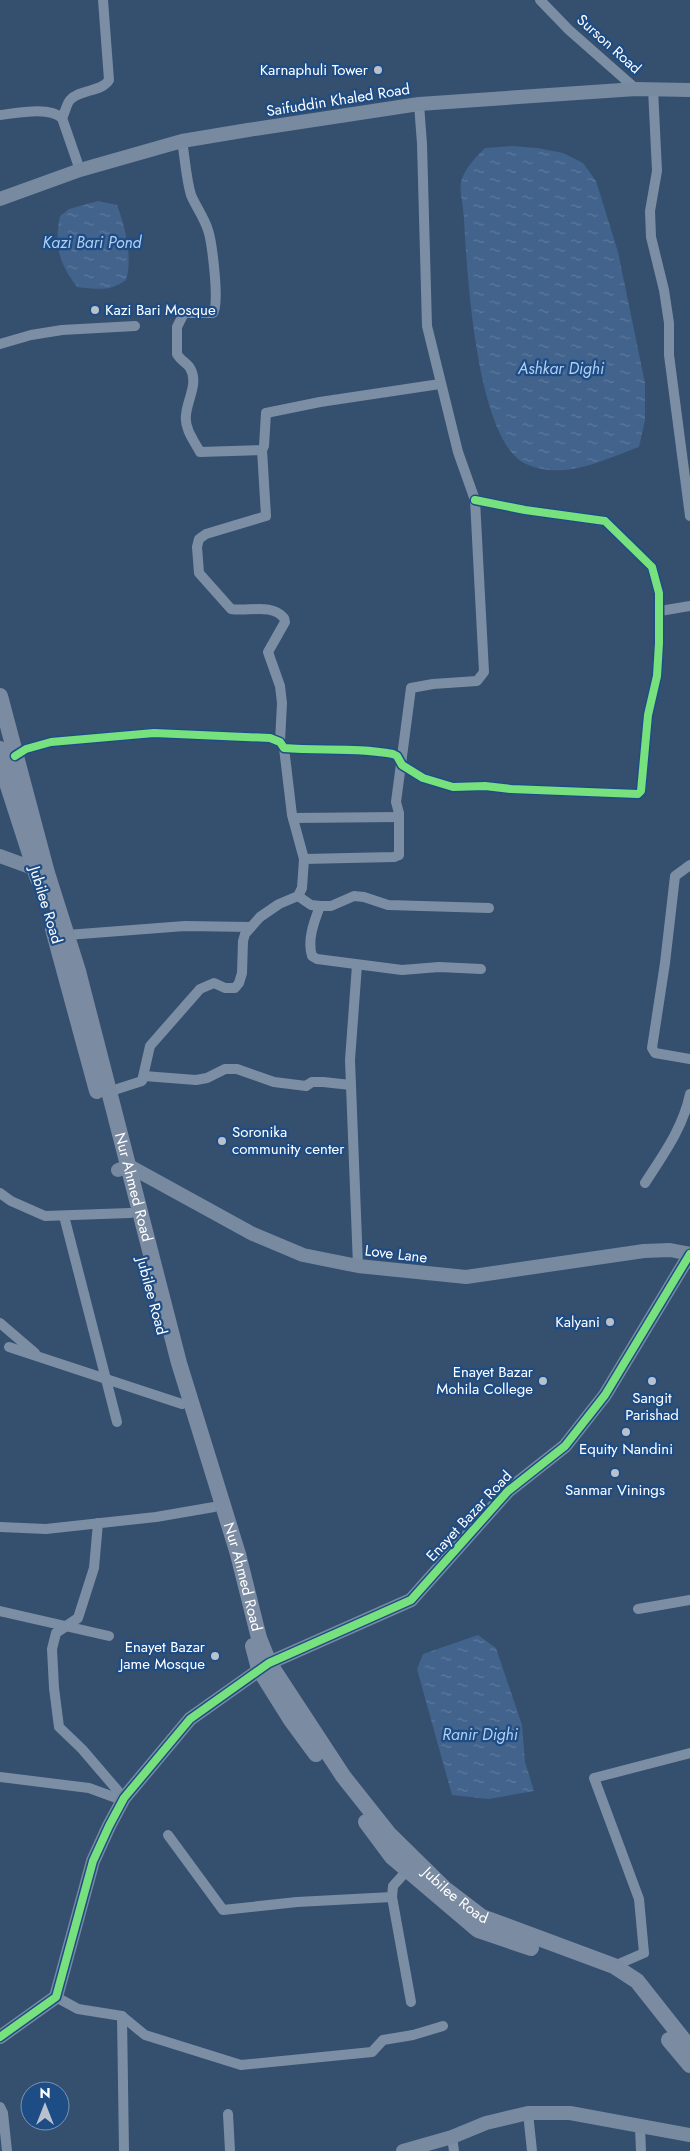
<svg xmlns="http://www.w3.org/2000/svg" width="690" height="2151" font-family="Jost,sans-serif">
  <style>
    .water { fill: url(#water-ripples) }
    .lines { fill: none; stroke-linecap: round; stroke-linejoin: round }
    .street { stroke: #7c8ea4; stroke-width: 10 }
    .secondary { stroke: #778aa0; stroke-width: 14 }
    .primary { stroke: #7b8ba1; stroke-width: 16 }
    .cycleway-casing { stroke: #1e4c85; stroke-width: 11 }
    .cycleway { stroke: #77e17e; stroke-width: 8 }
    .poi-dot { fill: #b8c1cc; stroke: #1e4c85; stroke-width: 2 }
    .labels { text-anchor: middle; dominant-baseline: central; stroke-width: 4.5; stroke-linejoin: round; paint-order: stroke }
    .street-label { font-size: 15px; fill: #fff; stroke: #1e4c85 }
    .poi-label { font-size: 15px; fill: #fff; stroke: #1e4c85; text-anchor: end }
    .water-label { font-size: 16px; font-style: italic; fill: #b2d0f2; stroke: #1e4c85 }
  </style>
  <defs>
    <pattern id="water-ripples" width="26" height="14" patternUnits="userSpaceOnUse" patternTransform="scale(1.25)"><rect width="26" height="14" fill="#42638c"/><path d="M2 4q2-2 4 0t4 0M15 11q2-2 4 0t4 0" fill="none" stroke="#5e7a9d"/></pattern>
  </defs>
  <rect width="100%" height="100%" fill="#354f6e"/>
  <g class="water">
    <path d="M512,146L537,148L563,153L583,163L596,181L618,252L645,383V420L639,447C602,460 565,481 526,464C476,441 467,270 464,220C464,210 459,189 461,182C464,169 476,157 485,148Z"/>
    <path d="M98,201L117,205C125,226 133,258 126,280C110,292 97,289 77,287C59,263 54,246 60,216L69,209Z"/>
    <polygon points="478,1635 496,1648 522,1725 525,1762 534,1791 489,1799 452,1795 417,1669 423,1654"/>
  </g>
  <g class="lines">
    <g class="street">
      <polyline points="540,0 569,30 636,89"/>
      <polyline points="653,89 657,171 650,211 651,237 664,290 669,323 669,355 690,516"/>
      <path d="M0,115C17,113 49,106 62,118L80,170"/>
      <path d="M62,118C65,113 66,105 70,100C80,89 102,92 109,80L103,0"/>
      <path d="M182,141C185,158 186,178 191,195C196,207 204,217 208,230C212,242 220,306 213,313H184L177,327V354C180,360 187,363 190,368C199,383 187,400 186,415C184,428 194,441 200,452L262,450L264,446L266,413L320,402L440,384"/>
      <polyline points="0,344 31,335 62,330 135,326"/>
      <path d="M262,450L266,516L206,534L199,539L197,547L199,573L231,609C247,612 272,603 284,618L285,622L268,652L280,686L282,703L280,742"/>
      <polyline points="660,611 690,606"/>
      <path d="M15,756L26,749L51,742L154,733L270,738L280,742L284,748C321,751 357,747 393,754L397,756L402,765L423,778L453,787L485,786L511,789L638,794L641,791L648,715L657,676L659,643V593L652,567L605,521L525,510L475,500"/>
      <polyline points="293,818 399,817"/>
      <polyline points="304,859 394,857 399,855 399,813 396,802 411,688 433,684 477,681 484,672 475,500 458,452 427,326 422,144 419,104"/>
      <polyline points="690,865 675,876 665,963 652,1048 655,1053 690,1059"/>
      <polyline points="298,896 311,905 320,906 331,906 354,896 364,897 388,905 489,908"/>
      <path d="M320,906C314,922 307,940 312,956L317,959L402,970L439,967L481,969"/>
      <polyline points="67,935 185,926 251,927"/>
      <polyline points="357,965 350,1060 358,1266"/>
      <polyline points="144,1076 196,1080 207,1078 225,1069 237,1069 274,1082 306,1086 312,1082 323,1082 351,1085"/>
      <polyline points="108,1092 142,1081 150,1046 200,989 214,983 225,988 235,988 239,983 242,973 243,941 245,934 260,917 279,904 298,896 302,888 304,859 292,815 284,748"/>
      <path d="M645,1183C663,1155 683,1128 690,1094"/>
      <polyline points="0,1193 11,1201 45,1216 130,1213"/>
      <polyline points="64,1216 117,1422"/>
      <polyline points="0,1323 35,1353"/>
      <polyline points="9,1347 182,1404"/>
      <polyline points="98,1523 94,1568 78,1618 56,1633 52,1649 54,1688 59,1727 82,1749 124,1798"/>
      <polyline points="0,1527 46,1529 156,1517 214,1507"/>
      <polyline points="638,1609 690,1600"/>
      <polyline points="0,1611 109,1636"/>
      <polyline points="0,1777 89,1788 122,1800"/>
      <polyline points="168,1835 223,1910 297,1902 392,1897"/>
      <polyline points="411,1866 393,1886 392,1897 411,2002"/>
      <polyline points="614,1966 644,1953 639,1899 594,1778 690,1753"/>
      <polyline points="56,1997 78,2009 122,2016 145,2035 241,2065 372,2052 383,2040 413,2035 443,2026"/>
      <polyline points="122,2016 124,2151"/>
      <polyline points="0,2107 3,2113 7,2151"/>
      <polyline points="528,2113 532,2151"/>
      <polyline points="228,2114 230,2151"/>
      <polyline points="640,2127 641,2151"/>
      <polyline points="452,2137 454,2151"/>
    </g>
    <g class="secondary">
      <polyline points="0,199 80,170 182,141 248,130 419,104 636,89 690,90"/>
      <polyline points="0,856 41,871"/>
      <polyline points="118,1170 129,1166 253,1234 303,1255 358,1266 466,1277 644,1251 670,1250 690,1254"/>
      <polyline points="0,2037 56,1997 93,1861 109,1826 124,1798 190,1719 269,1663 411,1600 508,1491 565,1446 605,1395 690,1254"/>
      <polyline points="403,2151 452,2137 486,2123 528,2113 570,2113 690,2135"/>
    </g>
    <g class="primary">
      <path id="s1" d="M0,696L47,873L78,971L179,1363L238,1554L259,1638L269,1663L343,1776L389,1834L444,1888L482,1917L614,1966L637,1981L690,2048"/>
      <polyline points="0,749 8,786 38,879"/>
      <polyline points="53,929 97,1091"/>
      <polyline points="253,1646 259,1669 291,1720 316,1754"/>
      <polyline points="366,1822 392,1857 478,1930 531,1948"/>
      <polyline points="669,2040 690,2065"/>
    </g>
    <g class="cycleway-casing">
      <g id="cycleway">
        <path d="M15,756L26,749L51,742L154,733L270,738L280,742L284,748C321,751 357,747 393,754L397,756L402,765L423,778L453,787L485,786L511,789L638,794L641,791L648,715L657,676L659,643V593L652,567L605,521L525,510L475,500"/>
        <polyline points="0,2037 56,1997 93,1861 109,1826 124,1798 190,1719 269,1663 411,1600 508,1491 565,1446 605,1395 690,1254"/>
      </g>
    </g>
    <use href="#cycleway" class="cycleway"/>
  </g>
  <g class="poi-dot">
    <circle cx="378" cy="70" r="5"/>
    <circle cx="95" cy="310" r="5"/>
    <circle cx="222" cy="1141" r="5"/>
    <circle cx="610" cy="1322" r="5"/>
    <circle cx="543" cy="1381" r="5"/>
    <circle cx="652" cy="1381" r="5"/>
    <circle cx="626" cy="1432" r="5"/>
    <circle cx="615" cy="1473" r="5"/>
    <circle cx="215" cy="1656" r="5"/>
  </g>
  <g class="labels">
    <g class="street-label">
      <text transform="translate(609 44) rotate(42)">Surson Road</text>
      <text transform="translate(338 100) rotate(-9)">Saifuddin Khaled Road</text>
      <text transform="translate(46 905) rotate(73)">Jubilee Road</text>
      <text stroke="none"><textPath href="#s1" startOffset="509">Nur Ahmed Road</textPath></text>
      <text transform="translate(396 1254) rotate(7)">Love Lane</text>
      <text transform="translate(152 1296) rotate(75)">Jubilee Road</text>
      <text transform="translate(469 1516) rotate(-47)">Enayet Bazar Road</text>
      <text stroke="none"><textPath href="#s1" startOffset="914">Nur Ahmed Road</textPath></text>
      <text stroke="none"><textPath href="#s1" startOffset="1304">Jubilee Road</textPath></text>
    </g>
    <g class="poi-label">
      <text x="368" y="70">Karnaphuli Tower</text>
      <text x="105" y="310" text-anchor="start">Kazi Bari Mosque</text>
      <text x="232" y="1132" text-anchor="start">Soronika<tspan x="232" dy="17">community center</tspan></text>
      <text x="600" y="1322">Kalyani</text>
      <text x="533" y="1372">Enayet Bazar<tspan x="533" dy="17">Mohila College</tspan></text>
      <text x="652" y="1398" text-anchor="middle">Sangit<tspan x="652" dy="17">Parishad</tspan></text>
      <text x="626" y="1449" text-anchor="middle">Equity Nandini</text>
      <text x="615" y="1490" text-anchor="middle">Sanmar Vinings</text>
      <text x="205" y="1647">Enayet Bazar<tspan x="205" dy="17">Jame Mosque</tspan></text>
    </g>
    <g class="water-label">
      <text x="92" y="242">Kazi Bari Pond</text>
      <text x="561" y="368">Ashkar Dighi</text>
      <text x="480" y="1734">Ranir Dighi</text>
    </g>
  </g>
  <g transform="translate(45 2106)"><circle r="24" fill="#1e4c85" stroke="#7894b6"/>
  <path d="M0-4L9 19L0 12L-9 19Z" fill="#b8c1cc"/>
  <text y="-8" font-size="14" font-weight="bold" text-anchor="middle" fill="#ffffff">N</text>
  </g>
</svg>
